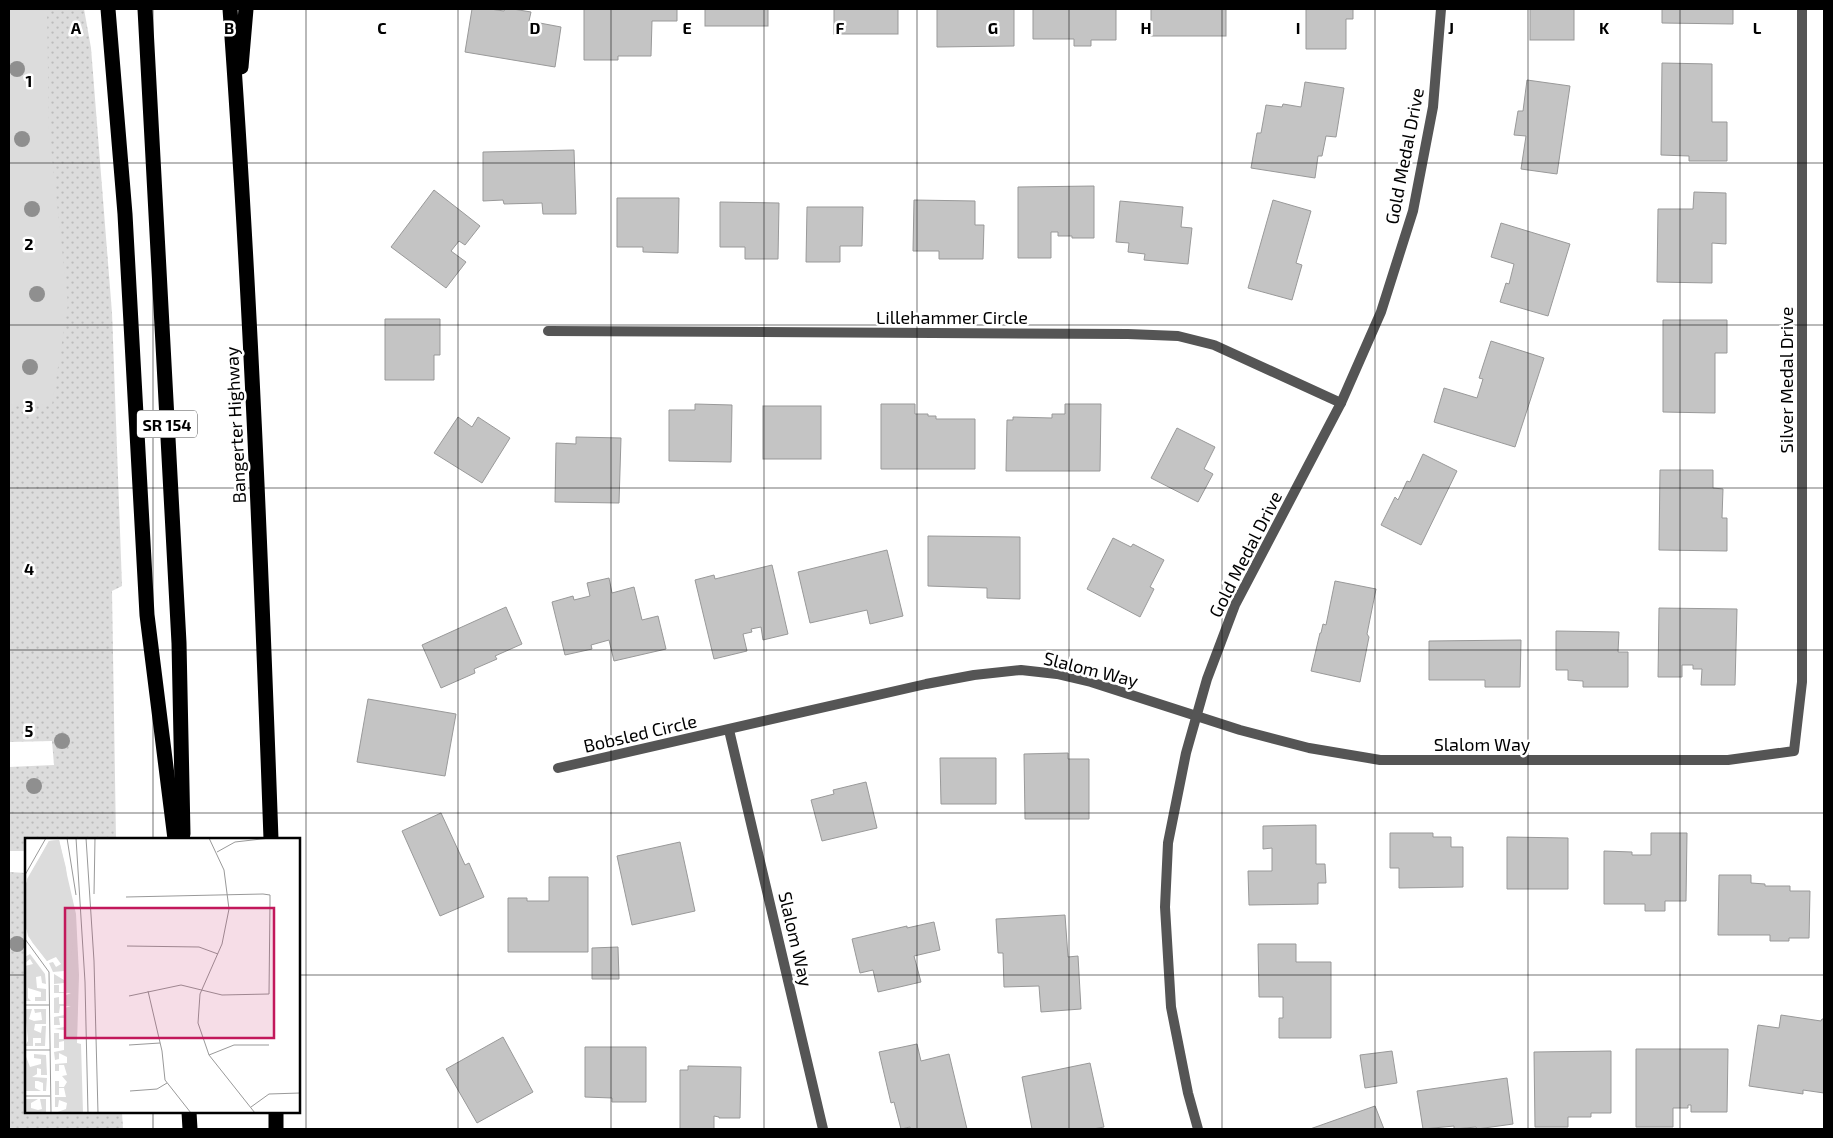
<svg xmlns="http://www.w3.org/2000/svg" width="1833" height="1138" font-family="'Exo 2',sans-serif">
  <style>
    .grass { fill: url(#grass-dots) }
    .park { fill: #dcdcdc }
    .building { fill: #c4c4c4; stroke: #999 }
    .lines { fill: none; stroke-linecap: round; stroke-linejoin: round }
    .minor { stroke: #555; stroke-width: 10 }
    .motorway { stroke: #000; stroke-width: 15 }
    .tree { fill: #8f8f8f }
    .grid { fill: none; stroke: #000; stroke-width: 1; stroke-opacity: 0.55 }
    .labels { text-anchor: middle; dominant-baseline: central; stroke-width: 5; stroke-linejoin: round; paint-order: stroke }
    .shield { fill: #fff; stroke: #4c4c4c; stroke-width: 1 }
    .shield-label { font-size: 16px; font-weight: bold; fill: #000 }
    .street-label { font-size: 18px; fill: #000; stroke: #fff }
    .inset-road { fill: none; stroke: #999; stroke-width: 1 }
    .view { fill: #c2185b; fill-opacity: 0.15; stroke: #c2185b; stroke-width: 2.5 }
    .inset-edge { fill: none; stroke: #000; stroke-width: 2.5 }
    .grid-label { font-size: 16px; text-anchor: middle; font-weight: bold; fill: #000; stroke: #fff; stroke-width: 5; stroke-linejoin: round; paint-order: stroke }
  </style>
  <defs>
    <pattern id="grass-dots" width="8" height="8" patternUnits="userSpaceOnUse" patternTransform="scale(1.25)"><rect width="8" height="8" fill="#dcdcdc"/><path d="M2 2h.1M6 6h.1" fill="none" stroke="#bbb" stroke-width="1.8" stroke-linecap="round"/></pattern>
  </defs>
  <rect width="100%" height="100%" fill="#fff"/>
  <g class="grass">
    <polygon points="9,9 84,9 91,48 112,313 122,586 112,591 116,839 26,839 26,851 9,851 9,767 54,765 52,741 9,742"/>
    <polygon points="9,872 26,873 26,1112 122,1112 123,1129 9,1129"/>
  </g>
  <polygon class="park" points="9,9 47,9 49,130 68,304 52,405 9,404"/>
  <g class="building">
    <polygon points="472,9 490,9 504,11 505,9 513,9 531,12 529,21 561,27 555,67 465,52"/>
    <polygon points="584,9 677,9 677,21 652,21 651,56 618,56 618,60 584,60"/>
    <rect x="705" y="9" width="63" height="17"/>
    <rect x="834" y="9" width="64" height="25"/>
    <polygon points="937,9 1014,9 1014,46 937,47"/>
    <polygon points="1033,9 1116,9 1116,40 1091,40 1091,46 1074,46 1074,39 1033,39"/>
    <rect x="1151" y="9" width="75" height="27"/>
    <polygon points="1306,9 1353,9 1353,19 1346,19 1346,49 1306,49"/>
    <rect x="1530" y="9" width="44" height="31"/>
    <polygon points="1662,9 1733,9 1733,24 1662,23"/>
    <polygon points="1662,63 1712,64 1712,122 1727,122 1727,161 1689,161 1689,156 1661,155"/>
    <polygon points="1527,80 1570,86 1557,174 1521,169 1526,136 1514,135 1518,111 1523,111"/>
    <polygon points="1305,82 1344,88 1336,137 1326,136 1322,156 1318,156 1315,178 1251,168 1257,133 1261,133 1266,105 1282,107 1283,104 1301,107"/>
    <polygon points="574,150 576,214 543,214 542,203 504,204 503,200 483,201 483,152"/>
    <polygon points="1094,186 1094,238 1072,238 1072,236 1058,236 1058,232 1051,232 1051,258 1018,258 1018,187"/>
    <polygon points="434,190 480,226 465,245 459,241 451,251 466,262 446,288 391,247"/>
    <polygon points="1694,192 1726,193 1726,244 1712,243 1712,283 1657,282 1658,209 1693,209"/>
    <polygon points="617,198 679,198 678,253 643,252 643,247 617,247"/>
    <polygon points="914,200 975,201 975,225 984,225 983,259 939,259 939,251 913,251"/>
    <polygon points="1273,200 1311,211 1296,263 1302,265 1292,300 1248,288"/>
    <polygon points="1120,201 1183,207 1181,227 1192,228 1188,264 1144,260 1145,254 1128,252 1129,243 1116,242"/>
    <polygon points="720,202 779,203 778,259 745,259 745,247 720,247"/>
    <polygon points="807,207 863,207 862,246 840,246 840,262 806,262"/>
    <polygon points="1501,223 1570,244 1548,316 1500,302 1506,283 1509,284 1514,264 1491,257"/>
    <polygon points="385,319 440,319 440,355 434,355 434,380 385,380"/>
    <polygon points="1663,320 1727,320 1727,353 1715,353 1715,413 1663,412"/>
    <polygon points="1491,341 1544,358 1515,447 1434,422 1444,388 1477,398 1483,379 1479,378"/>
    <polygon points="695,404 732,405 731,462 669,461 669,410 695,410"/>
    <polygon points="881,404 915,404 915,414 928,414 928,416 936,416 936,419 975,419 975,469 881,469"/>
    <polygon points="1065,404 1101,404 1100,471 1006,471 1007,420 1013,420 1013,417 1052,418 1052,414 1065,414"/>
    <rect x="763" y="406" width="58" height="53"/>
    <polygon points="458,417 472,427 478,417 510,438 482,483 434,453"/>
    <polygon points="1177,428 1215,447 1204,469 1213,474 1198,502 1151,478"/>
    <polygon points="576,437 621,438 619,503 555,502 556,443 576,444"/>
    <polygon points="1423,454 1457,471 1421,545 1381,525 1395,497 1398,500 1407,481 1410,482"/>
    <polygon points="1660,470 1713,470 1713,488 1723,489 1722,518 1727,518 1727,551 1659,550"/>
    <polygon points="928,536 1020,537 1020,599 987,598 987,588 928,586"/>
    <polygon points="1113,538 1131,547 1133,544 1164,560 1150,587 1154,589 1140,617 1087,589"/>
    <polygon points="887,550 903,616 870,624 867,610 810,623 798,572"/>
    <polygon points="772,565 788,634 763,640 761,627 751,629 752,632 743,634 747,651 714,659 695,580 714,575 715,579"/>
    <polygon points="609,578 612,593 634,587 642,620 658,616 666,649 614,661 609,640 591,645 592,649 565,655 552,602 573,596 574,600 590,596 587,583"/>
    <polygon points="1335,581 1376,589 1367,634 1369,637 1360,682 1311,671 1320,633 1321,633 1323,624 1326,625"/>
    <polygon points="506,607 522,644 495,656 497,659 474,669 475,673 441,688 422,645"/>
    <polygon points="1659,608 1737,609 1735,685 1701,685 1702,669 1693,669 1693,665 1682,665 1682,677 1658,677"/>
    <polygon points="1556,631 1619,632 1618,652 1628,652 1628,687 1583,687 1583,681 1568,680 1568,670 1556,670"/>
    <polygon points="1521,640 1520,687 1485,687 1485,680 1429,680 1429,641"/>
    <polygon points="368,699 456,714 445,776 357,762"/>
    <polygon points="1068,753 1068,759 1089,759 1089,819 1025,819 1024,754"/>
    <polygon points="940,758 996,758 996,804 941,804"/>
    <polygon points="866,782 877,828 822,841 811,800 834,794 833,790"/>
    <polygon points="441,813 465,865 469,863 484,897 440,916 402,831"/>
    <polygon points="1316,825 1316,864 1325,864 1326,883 1318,883 1318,904 1249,905 1248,871 1272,871 1272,848 1263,849 1263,826"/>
    <polygon points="1390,833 1433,833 1433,837 1451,837 1451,847 1463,847 1463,887 1399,888 1399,868 1390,868"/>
    <polygon points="1651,833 1687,833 1686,901 1665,901 1665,911 1645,911 1645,904 1604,904 1604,851 1632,852 1632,855 1651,855"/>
    <polygon points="1507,837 1568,838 1568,889 1507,889"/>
    <polygon points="680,842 695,911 632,925 617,856"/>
    <polygon points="1719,875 1751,875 1751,883 1765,884 1765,886 1790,886 1790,891 1810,891 1809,938 1789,938 1789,941 1770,941 1770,935 1718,935"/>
    <polygon points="549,877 588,877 588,952 508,952 508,898 527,898 527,901 549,901"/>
    <polygon points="1065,915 1068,957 1078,956 1081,1009 1041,1012 1039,986 1004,987 1003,953 998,953 996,919"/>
    <polygon points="934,922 940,950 914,956 921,982 878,992 873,970 860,973 852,939 907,926 907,928"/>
    <polygon points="1258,944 1296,944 1296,962 1331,962 1331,1038 1279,1038 1279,1018 1283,1018 1283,997 1259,997"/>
    <polygon points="618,947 619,979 592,979 592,948"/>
    <polygon points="1781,1015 1821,1021 1822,1019 1824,1019 1824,1093 1803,1090 1803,1094 1749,1086 1758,1025 1779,1028"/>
    <polygon points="503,1037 533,1092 477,1123 446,1069"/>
    <polygon points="917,1044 921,1061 949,1054 967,1129 910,1129 910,1127 901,1129 894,1102 891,1103 879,1052"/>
    <polygon points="585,1047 646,1047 646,1102 612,1102 612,1098 585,1097"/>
    <polygon points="1636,1049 1728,1049 1727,1112 1691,1112 1691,1105 1688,1105 1688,1108 1673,1108 1673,1127 1636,1127"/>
    <polygon points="1392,1051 1397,1083 1365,1088 1360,1055"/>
    <polygon points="1611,1051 1611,1113 1591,1113 1591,1117 1568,1117 1568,1127 1535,1127 1534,1052"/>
    <polygon points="1090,1063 1104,1127 1093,1129 1032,1129 1022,1077"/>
    <polygon points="688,1066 741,1067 740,1118 719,1118 719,1117 714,1116 714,1129 680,1129 680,1070 688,1070"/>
    <polygon points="1507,1078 1513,1124 1477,1129 1476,1127 1454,1129 1454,1126 1423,1129 1417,1091"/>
    <polygon points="1375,1106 1384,1129 1310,1129"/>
  </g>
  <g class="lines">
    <g class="minor">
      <polyline points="548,331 1128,334 1178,336 1214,345 1341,403"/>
      <polyline points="729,730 823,1129"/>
      <polyline points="558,768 926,684 974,675 1021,670 1057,674 1091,682 1240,730 1309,748 1380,760 1728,760 1794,751 1802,682 1802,9"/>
      <polyline points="1198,1129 1188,1093 1171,1007 1165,907 1168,843 1186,753 1207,679 1235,605 1341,403 1381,312 1413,211 1433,107 1441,9"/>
    </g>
    <g class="motorway">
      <polyline points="108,9 125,214 147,615 175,839"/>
      <polyline points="145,9 179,643 183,834"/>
      <path d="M230,9C250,285 261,562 271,839"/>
      <polyline points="241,67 246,9"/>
      <polyline points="189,1112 190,1129"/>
      <polyline points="276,1112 276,1129"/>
    </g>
  </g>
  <g class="tree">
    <circle cx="17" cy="69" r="8"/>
    <circle cx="22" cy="139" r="8"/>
    <circle cx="32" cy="209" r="8"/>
    <circle cx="37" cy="294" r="8"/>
    <circle cx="30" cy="367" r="8"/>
    <circle cx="62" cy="741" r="8"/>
    <circle cx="34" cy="786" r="8"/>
    <circle cx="17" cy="944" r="8"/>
  </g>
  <path class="grid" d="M153,9V839M306,9V1129M458,9V1129M611,9V1129M764,9V1129M917,9V1129M1069,9V1129M1222,9V1129M1375,9V1129M1528,9V1129M1680,9V1129M9,163H1824M9,325H1824M9,488H1824M9,650H1824M9,813H1824M9,975H26M299,975H1824M153,1112V1129"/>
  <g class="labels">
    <rect class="shield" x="137" y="410.5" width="60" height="27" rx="4"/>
    <g class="shield-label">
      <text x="167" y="424">SR 154</text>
    </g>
    <g class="street-label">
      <text transform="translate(1404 156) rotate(-79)">Gold Medal Drive</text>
      <text x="952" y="317">Lillehammer Circle</text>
      <text transform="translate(1786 380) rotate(-90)">Silver Medal Drive</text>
      <text transform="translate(235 425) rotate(-93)">Bangerter Highway</text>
      <text transform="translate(1245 554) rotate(-63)">Gold Medal Drive</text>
      <text transform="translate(1091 669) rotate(14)">Slalom Way</text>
      <text transform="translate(640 733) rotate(-13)">Bobsled Circle</text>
      <text x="1482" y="744">Slalom Way</text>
      <text transform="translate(796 939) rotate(77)">Slalom Way</text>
    </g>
  </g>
  <g transform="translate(25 838)">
    <rect width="275" height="275" fill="#fff"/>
    <path d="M34,2L51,76L54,137L52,205L56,206L58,275H30L41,271L42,265L34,262L33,269H30V259H41L39,250H34V257H30V243H34V249H39L42,244L37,238L42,237L39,227H34V233H30V226L42,225V219L34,215V221L30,222L29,214L39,212V203L34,204V210H29V195H34V201H39V192L29,191L39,189V180H34L35,187H29V179L40,177V170L46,168H35L34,175H29V160L34,159V166H39V158L46,155H29V147H34V154H39V145L29,146V136L39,142V133L28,134L24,125L28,124L31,129L36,126L31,119L22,123L3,98L0,85L2,41L24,3ZM5,116L20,136L21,146L17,145L16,138L11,139L12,150L21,151V163H10V159H16V154L3,150V160L6,163H0V128L8,126L5,121L0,125V119ZM0,171H7L4,181L9,183L17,182L16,174L10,175L9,171H21V186H10L9,192L16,195L17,188H21L20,208H10V205H16V200H8V208H0L3,203ZM0,216L5,229L16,226V221L9,220V216L21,217L22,237H16V231L12,230V236L7,239L22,240L21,253H18V245L13,243H10V250L16,253H0ZM0,261H13L6,265V270L13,272L17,271L15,261H21V275H0Z" fill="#dcdcdc"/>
    <path d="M34,2L41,30L48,105L46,117L30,116L22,123L7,104L1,90L0,47L24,3Z" fill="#dcdcdc"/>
    <path class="inset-road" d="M42,0L51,57M51,0L60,144L63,275M61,0L69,123L73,275M184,0L199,32L204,71L197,106L175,156L173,185L184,217L230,275M192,14L210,4L245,0M0,37L21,0M69,56L70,0M101,59L238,56L245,57V64L244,156L197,157L156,147L104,158M0,101L24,134L26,275M102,108L174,109L193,116M123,153L137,213L140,242L166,275M0,167H25M104,207L135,205M0,212H25M184,217L209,207H244M105,253L132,251L142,245M0,258H25M226,269L244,256L275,255"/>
    <path class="view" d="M40,70H249V200H40Z"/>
    <rect width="275" height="275" class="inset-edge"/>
  </g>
  <g class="grid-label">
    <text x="76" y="34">A</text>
    <text x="229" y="34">B</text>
    <text x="382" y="34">C</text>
    <text x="535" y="34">D</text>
    <text x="687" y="34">E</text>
    <text x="840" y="34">F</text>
    <text x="993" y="34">G</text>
    <text x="1146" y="34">H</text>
    <text x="1298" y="34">I</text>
    <text x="1451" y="34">J</text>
    <text x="1604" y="34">K</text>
    <text x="1757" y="34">L</text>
    <text x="29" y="87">1</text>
    <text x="29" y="250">2</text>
    <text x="29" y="412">3</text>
    <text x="29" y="575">4</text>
    <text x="29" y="737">5</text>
  </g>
  <rect width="1833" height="1138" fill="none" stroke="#000000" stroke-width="20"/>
</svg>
